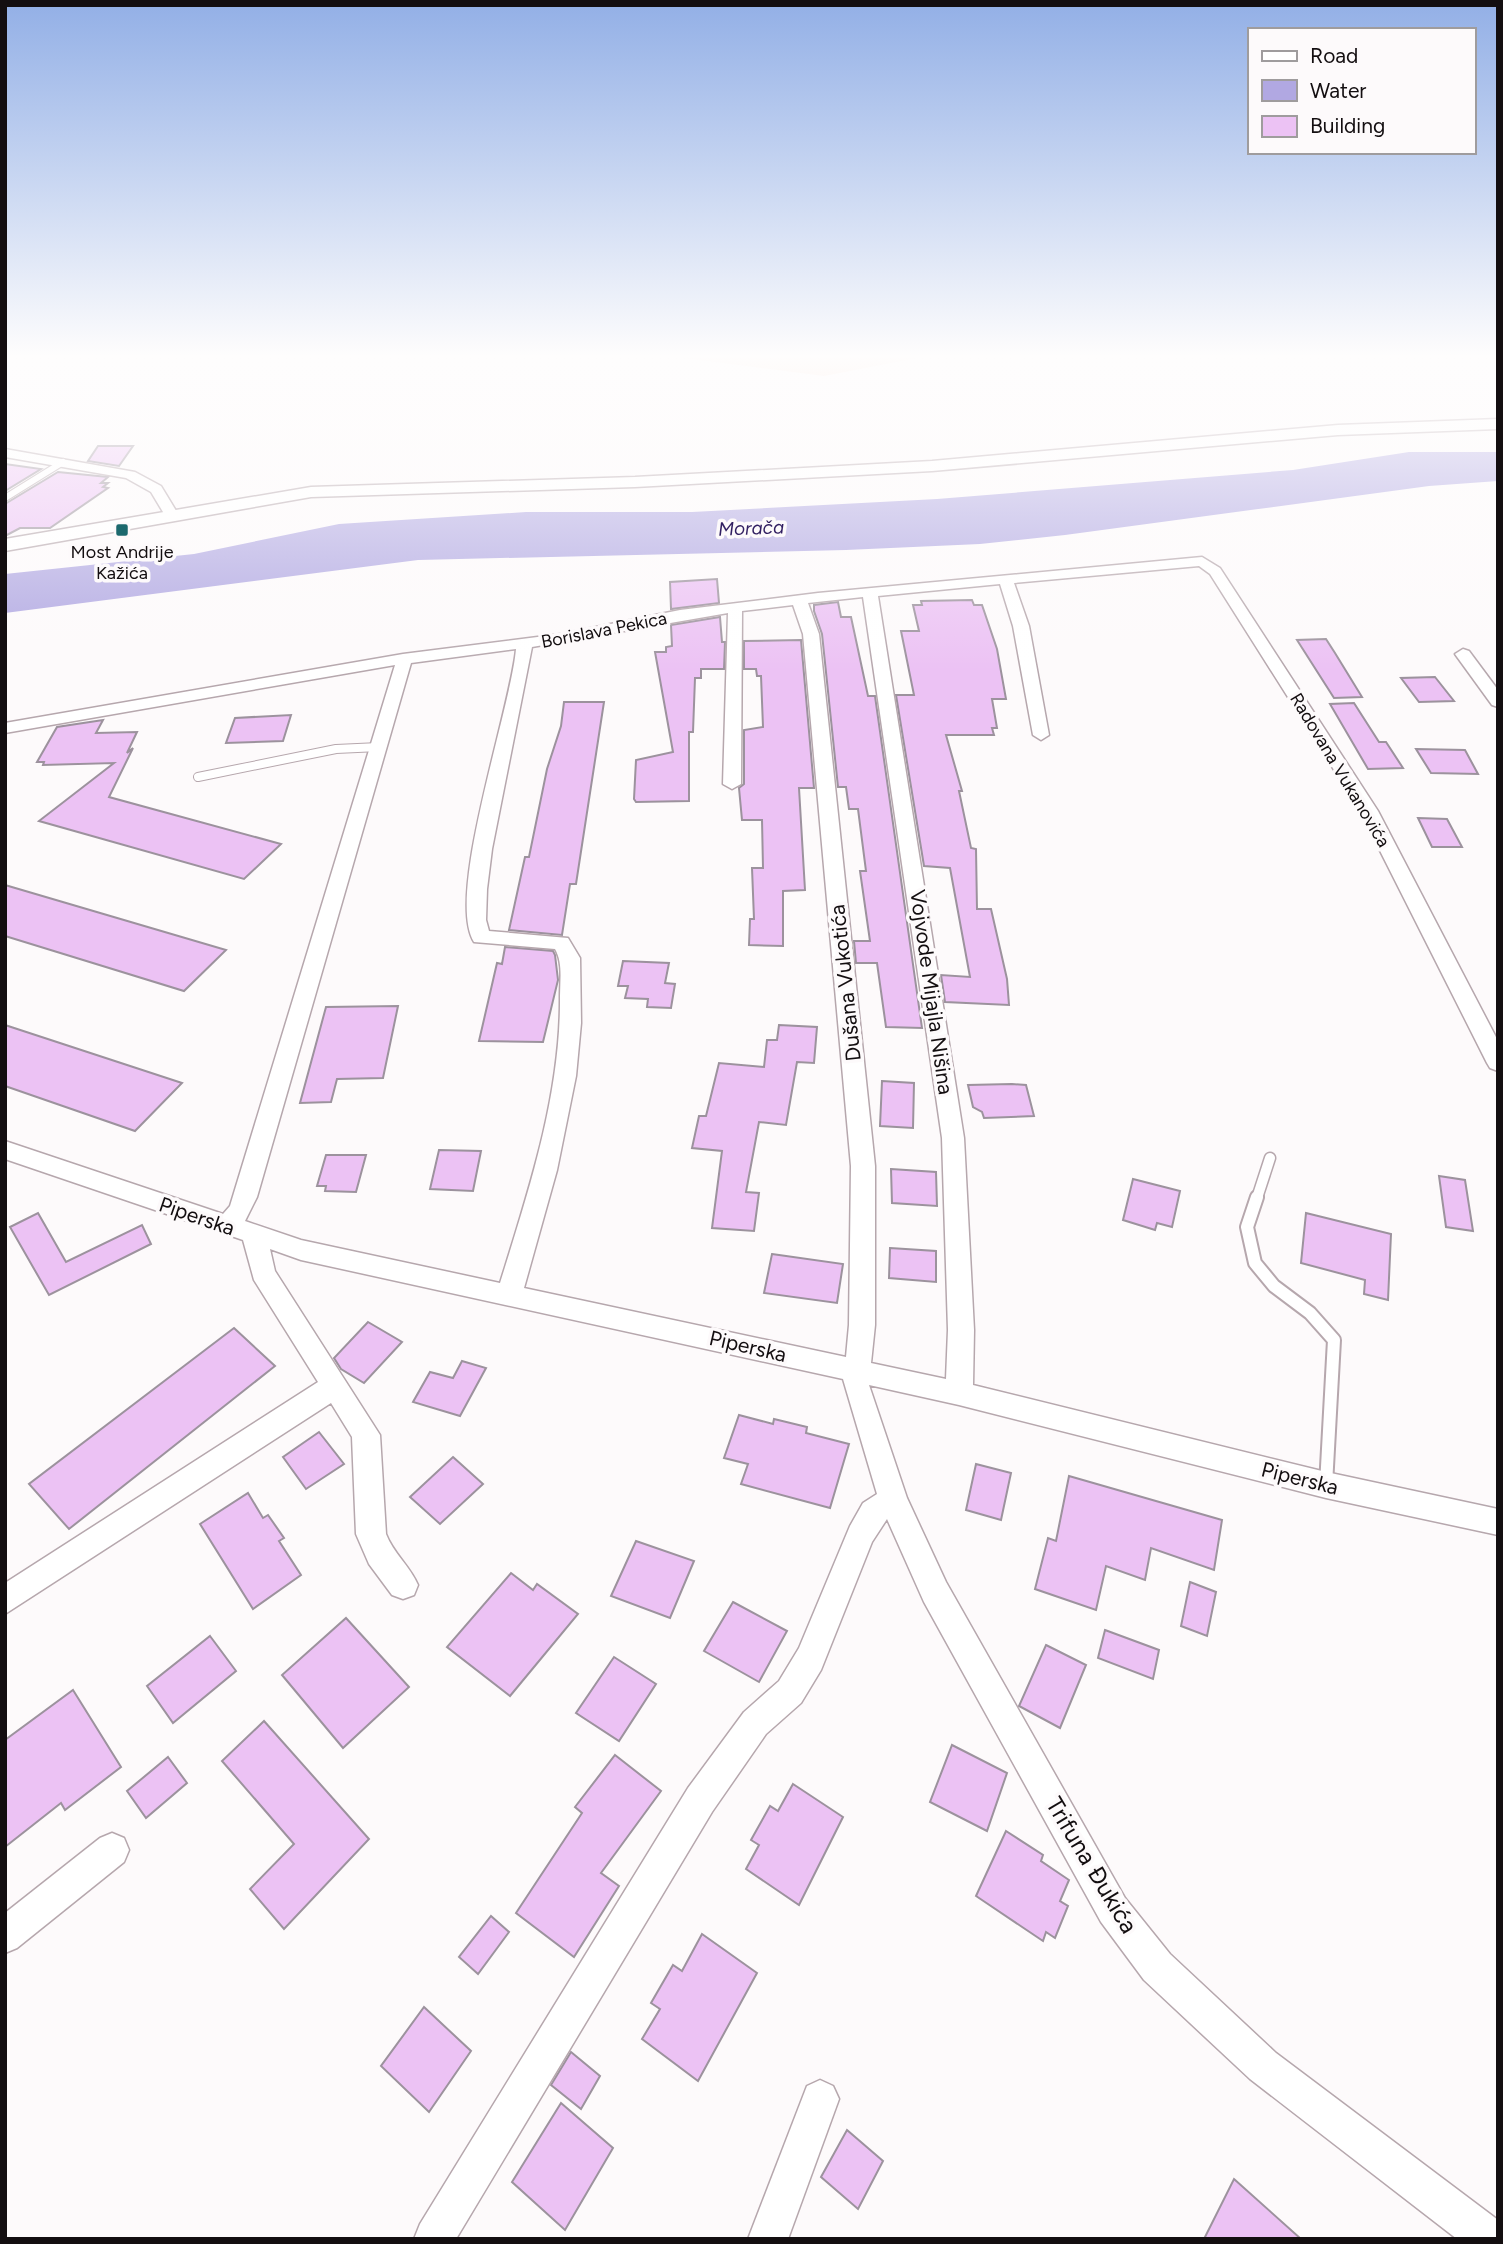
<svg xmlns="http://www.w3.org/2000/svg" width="1503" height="2244" font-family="Figtree,sans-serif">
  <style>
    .green { fill: #f9d5c1 }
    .water { fill: #b1a8e2 }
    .building { fill: #ecc2f4; stroke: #9c929d; stroke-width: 2 }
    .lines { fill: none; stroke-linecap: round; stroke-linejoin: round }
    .lane-far3-casing { stroke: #b6a7ad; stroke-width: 8 }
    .lane-far2-casing { stroke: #b6a7ad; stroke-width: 10 }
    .lane-far1-casing { stroke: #b6a7ad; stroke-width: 13 }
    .lane-casing { stroke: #b6a7ad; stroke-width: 16 }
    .street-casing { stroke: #b6a7ad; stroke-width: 3 }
    .secondary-casing { stroke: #b6a7ad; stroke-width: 3 }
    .lane-far3 { stroke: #fff; stroke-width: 6 }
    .lane-far2 { stroke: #fff; stroke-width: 8 }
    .lane-far1 { stroke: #fff; stroke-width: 10 }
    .lane { stroke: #fff; stroke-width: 12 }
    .street { fill: #fff; fill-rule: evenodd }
    .secondary { fill: #fff; fill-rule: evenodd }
    .poi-dot { fill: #1c696e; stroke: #fdfafb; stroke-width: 2.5 }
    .labels { text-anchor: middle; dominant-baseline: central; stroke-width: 7; stroke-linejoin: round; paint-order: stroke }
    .far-poi-label { font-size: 18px; fill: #130e10; stroke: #fdfafb }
    .far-street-label { font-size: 18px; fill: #130e10; stroke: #fdfafb }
    .far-water-label { font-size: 19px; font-style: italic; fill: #311f61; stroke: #fdfafb }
    .street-label { font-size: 21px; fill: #130e10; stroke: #fdfafb }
    .near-street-label { font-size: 24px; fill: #130e10; stroke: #fdfafb }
  </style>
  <rect width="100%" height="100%" fill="#fdfafb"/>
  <polygon class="green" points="676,357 922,357 824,376"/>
  <polygon class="water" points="1409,452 1498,452 1498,481 1429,486 1065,535 980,544 846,550 418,560 5,613 5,574 194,554 339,524 526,512 692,512 937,499 1293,470"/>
  <g class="building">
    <polygon points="98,446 133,446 119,466 88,461"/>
    <polygon points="5,464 41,469 5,491"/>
    <polygon points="58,472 108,477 101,483 108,483 103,487 108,488 50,528 20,528 5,536 5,504"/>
    <polygon points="717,579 719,603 671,609 670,582"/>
    <polygon points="972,600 974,605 982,605 997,649 1006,699 992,699 997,728 992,728 994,735 946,735 962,791 959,791 971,848 976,849 977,909 991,909 1007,979 1009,1005 945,1002 941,975 970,977 950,868 924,866 896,695 914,695 901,631 919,631 913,605 922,605 921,601"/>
    <polygon points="838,602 841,617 851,617 868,696 875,696 922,1028 886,1027 877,963 856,963 854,941 870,941 860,871 866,871 858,809 849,809 846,787 838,787 822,634 814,611 814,605"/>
    <polygon points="720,617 722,642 725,642 724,669 701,669 701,678 695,678 693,732 689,732 689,801 636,802 634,799 636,760 673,752 655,652 666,652 666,647 672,646 671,625"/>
    <polygon points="1326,639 1335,653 1362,697 1334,698 1297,640"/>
    <polygon points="801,640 814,788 799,788 805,890 783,891 783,946 749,945 750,919 754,919 752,868 763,868 762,820 742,820 739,788 744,784 744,730 763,727 761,676 757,676 756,669 744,669 744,641"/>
    <polygon points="1435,677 1454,701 1419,702 1401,678"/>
    <polygon points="564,702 604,702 576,884 570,884 562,935 509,930 525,857 529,857 547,769 561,726"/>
    <polygon points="1354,703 1379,742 1386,742 1403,768 1368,769 1330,704"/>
    <polygon points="291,715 283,741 226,743 235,718"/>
    <polygon points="103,720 96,733 137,732 127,753 133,748 109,797 281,844 244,879 39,821 114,763 43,765 44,762 37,762 57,727"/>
    <polygon points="1416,749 1465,750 1478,774 1431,773"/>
    <polygon points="1418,818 1447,819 1462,847 1432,847"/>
    <polygon points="5,885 226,950 184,991 5,936"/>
    <polygon points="505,947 553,951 555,955 558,980 543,1042 479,1041 497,963 502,964"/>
    <polygon points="623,961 669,963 665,983 675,984 671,1008 647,1007 648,999 625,998 628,986 618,986"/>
    <polygon points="398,1006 383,1078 337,1079 331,1102 300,1103 326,1007"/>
    <polygon points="5,1025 182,1083 135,1131 5,1086"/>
    <polygon points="779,1025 817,1027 814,1063 797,1062 786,1125 759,1122 746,1192 759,1193 754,1231 712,1228 722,1151 692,1148 699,1116 706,1116 719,1063 764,1067 767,1040 777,1040"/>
    <polygon points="882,1081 914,1083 913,1128 880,1126"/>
    <polygon points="1012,1084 1026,1085 1034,1116 984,1118 982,1112 973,1107 968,1085"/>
    <polygon points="439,1150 481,1151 473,1191 430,1189"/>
    <polygon points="326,1155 366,1155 356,1192 325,1191 326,1186 317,1186"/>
    <polygon points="891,1169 936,1172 937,1206 892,1203"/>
    <polygon points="1439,1176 1465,1180 1473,1231 1446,1227"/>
    <polygon points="1133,1179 1180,1191 1172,1227 1157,1223 1155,1230 1123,1220"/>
    <polygon points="38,1213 66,1262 142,1225 151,1244 49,1295 10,1227"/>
    <polygon points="1306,1213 1391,1234 1388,1300 1364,1294 1365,1280 1301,1263"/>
    <polygon points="890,1248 936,1251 936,1282 889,1278"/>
    <polygon points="772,1254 843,1264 837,1303 764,1293"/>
    <polygon points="368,1322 402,1342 364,1383 341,1369 334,1358"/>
    <polygon points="234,1328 275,1366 69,1529 29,1484"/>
    <polygon points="462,1361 486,1368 460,1416 413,1402 430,1372 453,1378"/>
    <polygon points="739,1415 773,1424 774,1419 807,1427 806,1433 849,1444 830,1508 741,1484 748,1464 724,1458"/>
    <polygon points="319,1432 344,1464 306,1489 283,1457"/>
    <polygon points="453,1457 483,1484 440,1524 410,1497"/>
    <polygon points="976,1464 1011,1473 1001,1520 966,1510"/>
    <polygon points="1069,1476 1222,1520 1214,1570 1151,1548 1145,1580 1106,1566 1096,1610 1035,1589 1048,1538 1056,1541"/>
    <polygon points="248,1493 263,1518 268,1515 284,1538 279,1541 301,1575 253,1609 200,1524"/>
    <polygon points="636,1541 694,1561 670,1618 611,1596"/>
    <polygon points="511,1573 533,1590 537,1584 578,1614 510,1696 447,1647"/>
    <polygon points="1190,1582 1216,1592 1207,1636 1181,1626"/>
    <polygon points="733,1602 787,1631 759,1682 704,1651"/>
    <polygon points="346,1618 409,1687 343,1748 282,1675"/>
    <polygon points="1105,1630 1159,1650 1153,1679 1098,1658"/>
    <polygon points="210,1636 236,1671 173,1723 147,1686"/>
    <polygon points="1046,1645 1086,1665 1060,1728 1019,1706"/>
    <polygon points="614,1657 656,1684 619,1741 576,1713"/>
    <polygon points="73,1690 121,1767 65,1810 61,1803 5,1847 5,1740"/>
    <polygon points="264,1721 369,1839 284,1929 250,1889 294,1844 222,1761"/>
    <polygon points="952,1745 1007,1773 987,1831 930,1802"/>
    <polygon points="615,1755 661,1791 601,1873 619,1886 574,1957 516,1913 582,1813 575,1807"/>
    <polygon points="168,1757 187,1783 146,1818 127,1791"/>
    <polygon points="793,1784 843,1817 799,1905 746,1869 759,1845 751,1840 770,1806 778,1811"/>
    <polygon points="1006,1831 1043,1855 1041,1861 1069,1880 1060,1901 1068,1906 1055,1938 1046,1932 1043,1941 976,1896"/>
    <polygon points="491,1916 509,1932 478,1974 459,1957"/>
    <polygon points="702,1934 757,1973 698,2081 642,2039 660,2009 651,2003 673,1965 682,1971"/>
    <polygon points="424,2007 471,2051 429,2112 381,2066"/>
    <polygon points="571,2052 600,2076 581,2109 551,2085"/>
    <polygon points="561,2103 613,2148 565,2230 512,2182"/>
    <polygon points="847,2130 883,2161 858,2209 821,2177"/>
    <polygon points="1234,2179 1301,2239 1204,2239"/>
  </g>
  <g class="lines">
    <g class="lane-far3-casing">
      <polyline id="lane-far3" points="5,498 63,462"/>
    </g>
    <g class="lane-far2-casing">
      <polyline id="lane-far2" points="198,777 336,749 379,747"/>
    </g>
    <g class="lane-far1-casing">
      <polyline id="lane-far1" points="1257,1198 1270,1158"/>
    </g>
    <g class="lane-casing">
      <polyline id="lane" points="1257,1197 1247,1227 1255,1263 1274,1286 1310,1313 1334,1340 1326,1485"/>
    </g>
    <g class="street-casing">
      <g id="street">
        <polygon points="5,449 135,472 161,486 178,514 166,517 151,492 126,478 5,457"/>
        <path d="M1202,557L1220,568L1378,811L1498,1041V1071L1490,1068L1487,1063L1360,811L1210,574L1199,566L1014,583L1029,626L1049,735L1041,740L1033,735L1013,626L1000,584L878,596L964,1138L974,1330L973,1385L1326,1472L1498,1509V1535L1326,1498L959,1405L869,1385L907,1498L946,1582L1125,1898L1170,1954L1276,2053L1498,2220V2239H1457L1250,2079L1144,1980L1101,1922L924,1602L887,1519L872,1542L821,1670L801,1703L766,1734L712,1812L456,2239H414L420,2224L688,1788L744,1712L779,1681L799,1648L850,1526L863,1503L877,1494L843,1379L301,1260L270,1249L275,1271L380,1435L386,1534C393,1553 410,1566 418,1585L414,1595L403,1599L392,1595L369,1564L356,1534L352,1437L331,1403L5,1614V1583L318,1382L254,1280L243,1240L5,1159V1141L223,1214L230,1206L395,665L5,733V723L403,654L561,634L680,610L818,593ZM863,597L942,1138L948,1330L946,1379L871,1363L875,1325V1166L819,634L808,603ZM793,605L803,634L851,1166L849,1325L846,1357L524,1288L557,1170L576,1076L581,1023L580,958L568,938L489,931L486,920L487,889L492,849L532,647L728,613L723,784L732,789L741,784L742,611ZM516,649C511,709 445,896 474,942L555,949C563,963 560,980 560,996C561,1094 529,1190 500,1283L301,1240L245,1221L257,1197L411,663Z"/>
        <polygon points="1463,649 1469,651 1498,690 1498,707 1492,705 1455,654"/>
        <polygon points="112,1833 124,1838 129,1850 124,1862 17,1948 5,1953 5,1913 100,1838"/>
        <polygon points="820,2080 833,2086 839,2099 788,2239 748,2239 807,2086"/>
      </g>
    </g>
    <g class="secondary-casing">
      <polygon id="secondary" points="1498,419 1498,429 1338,435 932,471 635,487 311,497 5,551 5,539 311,487 635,477 932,461 1338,425"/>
    </g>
    <use href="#lane-far3" class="lane-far3"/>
    <use href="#lane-far2" class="lane-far2"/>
    <use href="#lane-far1" class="lane-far1"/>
    <use href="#lane" class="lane"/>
    <use href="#street" class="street"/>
    <use href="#secondary" class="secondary"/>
  </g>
  <linearGradient id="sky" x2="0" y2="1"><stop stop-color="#92afe6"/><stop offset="0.53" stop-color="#fefdfd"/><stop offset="1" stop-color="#fefdfd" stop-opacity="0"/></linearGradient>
  <rect width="1503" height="671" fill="url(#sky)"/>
  <rect class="poi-dot" x="115" y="523" width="14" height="14" rx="3.5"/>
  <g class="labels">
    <g class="far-poi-label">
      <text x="122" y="552">Most Andrije<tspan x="122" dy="21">Kažića</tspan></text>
    </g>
    <g class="far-street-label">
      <text transform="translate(604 630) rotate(-11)">Borislava Pekica</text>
      <text transform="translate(1340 770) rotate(59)">Radovana Vukanovića</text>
    </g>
    <g class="far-water-label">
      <text transform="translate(751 528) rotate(-2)">Morača</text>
    </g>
    <g class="street-label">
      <text transform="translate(845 983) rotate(-96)">Dušana Vukotića</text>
      <text transform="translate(932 992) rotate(82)">Vojvode Mijajla Nišina</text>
      <text transform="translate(197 1216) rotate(19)">Piperska</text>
      <text transform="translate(748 1346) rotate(13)">Piperska</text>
      <text transform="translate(1300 1478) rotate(14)">Piperska</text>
    </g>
    <g class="near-street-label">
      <text transform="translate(1092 1865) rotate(59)">Trifuna Đukića</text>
    </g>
  </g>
  <rect width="1503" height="2244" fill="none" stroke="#130e10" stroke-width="14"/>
  <rect x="1248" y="28" width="228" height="126" fill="#fdfafb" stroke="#9f9c9d" stroke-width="2"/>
  <rect x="1262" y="51" width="35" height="10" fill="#ffffff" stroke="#9f9c9d" stroke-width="2"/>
  <text x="1310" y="63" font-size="21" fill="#130e10">Road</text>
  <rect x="1262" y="80" width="35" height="21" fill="#b1a8e2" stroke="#9f9c9d" stroke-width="2"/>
  <text x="1310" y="98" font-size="21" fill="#130e10">Water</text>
  <rect x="1262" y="116" width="35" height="21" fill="#ecc2f4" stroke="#9f9c9d" stroke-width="2"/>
  <text x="1310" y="133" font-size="21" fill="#130e10">Building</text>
</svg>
